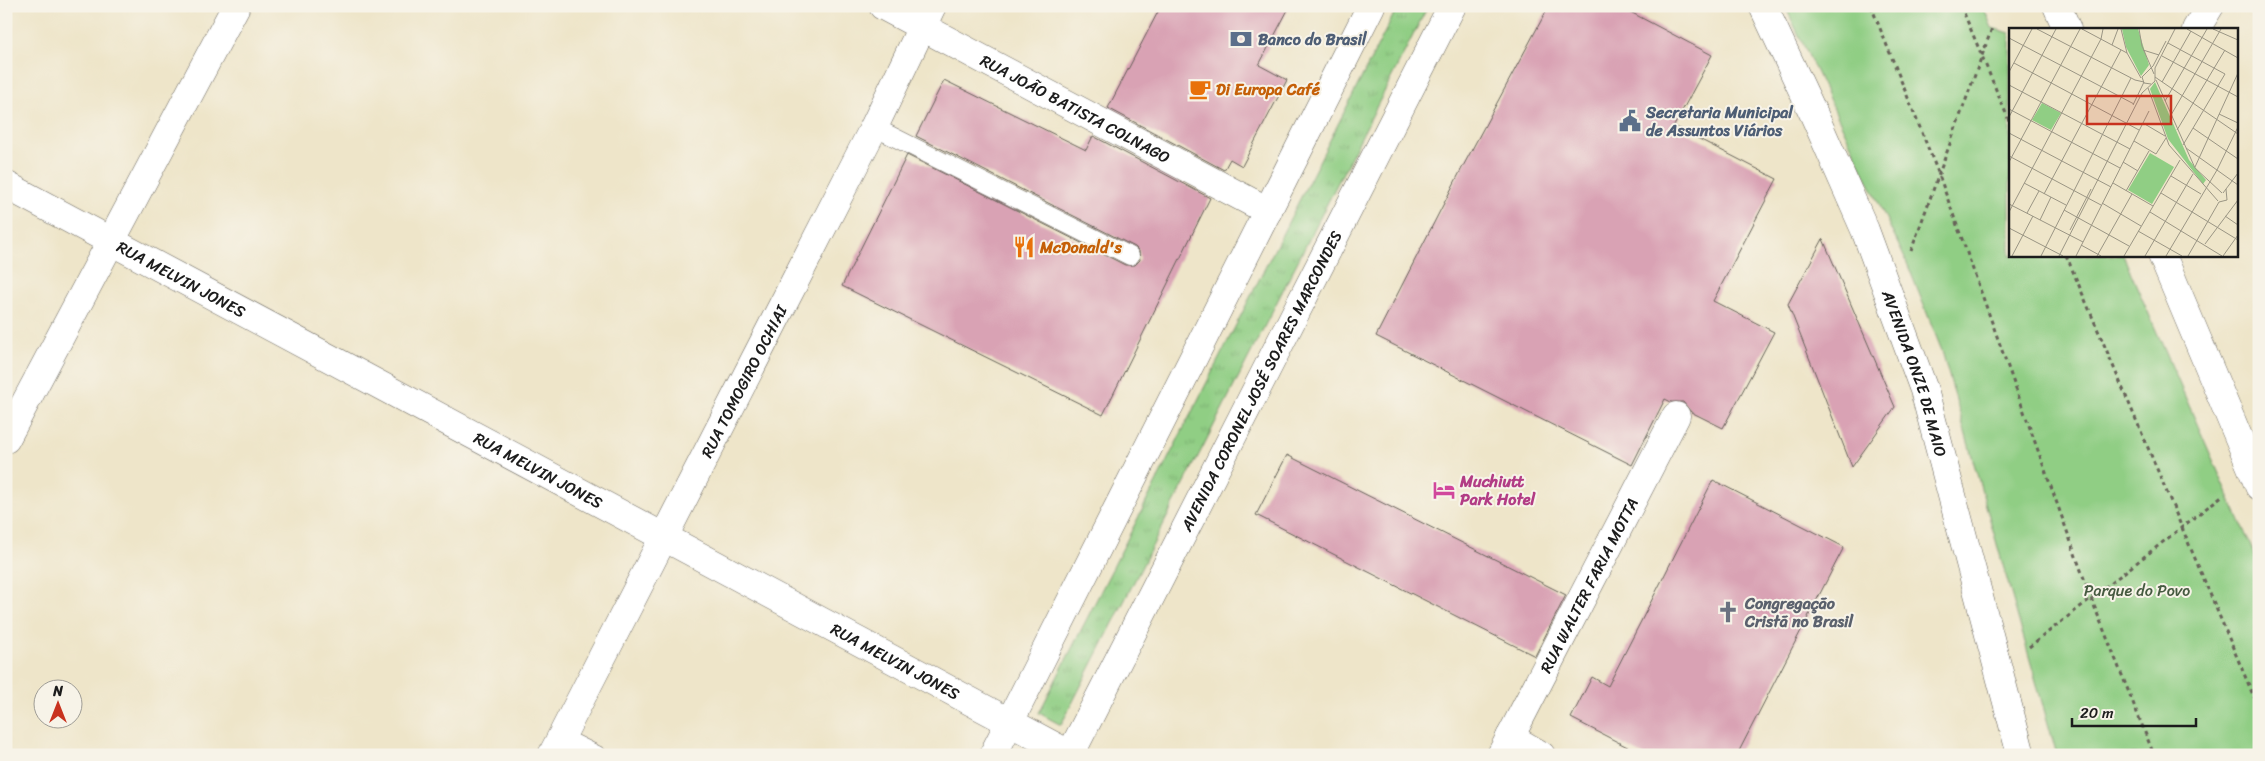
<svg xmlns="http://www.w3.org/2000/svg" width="2265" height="761" font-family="Sriracha,sans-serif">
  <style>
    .grass { fill: url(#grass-tufts); stroke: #567550 }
    .green { fill: #90ce84; stroke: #567550 }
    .building { fill: #d9a2b4 }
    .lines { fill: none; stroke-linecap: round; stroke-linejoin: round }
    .service-casing { stroke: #666259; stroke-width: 19 }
    .minor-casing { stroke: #666259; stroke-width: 29 }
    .tertiary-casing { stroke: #666259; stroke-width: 29 }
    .secondary-casing { stroke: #666259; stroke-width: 29 }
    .path { stroke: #666259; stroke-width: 3; stroke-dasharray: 4 4; stroke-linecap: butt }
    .service { stroke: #fff; stroke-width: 18 }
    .minor { stroke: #fff; stroke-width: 28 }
    .tertiary { stroke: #fff; stroke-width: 28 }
    .secondary { stroke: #fff; stroke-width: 28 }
    .labels { text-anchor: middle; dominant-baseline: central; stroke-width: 4; stroke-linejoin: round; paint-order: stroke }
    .service-label { font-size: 16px; font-weight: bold; fill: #4e5e75; stroke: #f7f3e8; text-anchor: start }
    .food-label { font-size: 16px; font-weight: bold; fill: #c56008; stroke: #f7f3e8; text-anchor: start }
    .street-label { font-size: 16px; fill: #1c1c1c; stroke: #f7f3e8 }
    .hotel-label { font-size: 16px; font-weight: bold; fill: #b23c85; stroke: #f7f3e8; text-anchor: start }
    .park-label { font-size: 16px; fill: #455a40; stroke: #f7f3e8 }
    .worship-label { font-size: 16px; font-weight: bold; fill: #5b616d; stroke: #f7f3e8; text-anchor: start }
    .inset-road { fill: none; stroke: #9a9584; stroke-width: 1 }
    .view { fill: #c8321e; fill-opacity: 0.15; stroke: #c8321e; stroke-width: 2.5 }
    .inset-edge { fill: none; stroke: #1c1c1c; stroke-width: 2.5 }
  </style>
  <defs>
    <pattern id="grass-tufts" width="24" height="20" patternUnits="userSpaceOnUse" patternTransform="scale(1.25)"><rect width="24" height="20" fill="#90ce84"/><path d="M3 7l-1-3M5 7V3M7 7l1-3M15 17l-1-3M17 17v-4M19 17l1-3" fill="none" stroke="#7cb071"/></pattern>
  </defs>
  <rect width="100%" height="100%" fill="#f7f3e8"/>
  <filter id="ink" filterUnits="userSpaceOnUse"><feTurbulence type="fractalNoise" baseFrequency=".02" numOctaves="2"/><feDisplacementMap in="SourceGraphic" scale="10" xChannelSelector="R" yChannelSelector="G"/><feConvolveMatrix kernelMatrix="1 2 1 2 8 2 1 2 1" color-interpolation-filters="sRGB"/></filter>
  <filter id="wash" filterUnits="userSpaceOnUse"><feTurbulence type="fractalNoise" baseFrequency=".0096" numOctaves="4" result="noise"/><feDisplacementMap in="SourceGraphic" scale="20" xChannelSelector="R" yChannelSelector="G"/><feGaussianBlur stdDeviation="1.12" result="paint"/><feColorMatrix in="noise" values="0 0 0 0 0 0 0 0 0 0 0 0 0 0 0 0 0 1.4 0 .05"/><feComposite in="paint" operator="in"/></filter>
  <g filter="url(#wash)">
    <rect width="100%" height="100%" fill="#eee5c9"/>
    <polygon class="grass" points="1398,6 1428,6 1061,725 1039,713"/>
    <polygon class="green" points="1785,6 1983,6 1992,28 2010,33 2010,255 2123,255 2259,565 2259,755 2057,755 1942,351 1907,263"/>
    <g id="blocks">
      <g class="building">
        <polygon points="1161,6 1290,6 1259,65 1287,80 1242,166 1230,159 1224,170 1108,108"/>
        <polygon points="1549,6 1619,6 1712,55 1674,126 1777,179 1713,301 1774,332 1723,428 1691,412 1683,402 1671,402 1665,399 1632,465 1376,336 1461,170"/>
        <polygon points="944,80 1086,150 1093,136 1210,198 1103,415 842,286 907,155 1125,265 1135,265 1140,260 1139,251 1135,247 916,136"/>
        <polygon points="1823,239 1895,407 1852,467 1788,304"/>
        <polygon points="1287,455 1566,595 1535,656 1256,515"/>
        <polygon points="1713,480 1844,547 1737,755 1643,755 1571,718 1592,677 1608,686"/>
      </g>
    </g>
  </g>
  <g filter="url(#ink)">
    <use href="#blocks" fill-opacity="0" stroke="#666259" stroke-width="1"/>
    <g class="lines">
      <g class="service-casing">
        <g id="service">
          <polyline points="874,127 1130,256"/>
          <polyline points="561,737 597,755"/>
        </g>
      </g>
      <g class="minor-casing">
        <g id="minor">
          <path id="s1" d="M883,6L1268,211"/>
          <polyline points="2196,29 2210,6"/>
          <path id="s2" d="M6,185L1071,755"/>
          <polyline points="6,439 236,6"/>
          <polyline points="1510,737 1541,755"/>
          <path id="s3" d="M552,755L874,127L932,6"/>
          <path id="s4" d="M1501,755L1676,416"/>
        </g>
      </g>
      <g class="tertiary-casing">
        <g id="tertiary">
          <path id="s5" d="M1763,6L1815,117L1865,230L1924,390L2021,755"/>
          <polyline points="2057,6 2067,29"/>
          <polyline points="2162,255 2259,486"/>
        </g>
      </g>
      <g class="secondary-casing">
        <g id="secondary">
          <polyline points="993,755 1371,6"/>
          <path id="s6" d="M1070,755L1452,6"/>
        </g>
      </g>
      <g class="path">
        <polyline points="1871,6 1939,175 2091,598 2154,755"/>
        <polyline points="1961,6 2010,123"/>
        <polyline points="1911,251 1992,28"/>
        <polyline points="2066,255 2259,709"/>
        <polyline points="2029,647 2223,495"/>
      </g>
      <use href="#service" class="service"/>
      <use href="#minor" class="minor"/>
      <use href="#tertiary" class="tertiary"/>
      <use href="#secondary" class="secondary"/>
    </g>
  </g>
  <defs>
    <g id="bank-bare" transform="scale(1.725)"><path d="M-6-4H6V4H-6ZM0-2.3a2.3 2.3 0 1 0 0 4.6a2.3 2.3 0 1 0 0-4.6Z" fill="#5c6f8a" stroke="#f7f3e8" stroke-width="2.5" paint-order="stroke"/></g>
    <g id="cafe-bare" transform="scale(1.725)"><path d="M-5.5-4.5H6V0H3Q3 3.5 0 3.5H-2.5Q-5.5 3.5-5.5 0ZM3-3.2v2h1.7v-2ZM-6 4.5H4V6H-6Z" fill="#e8710a" stroke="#f7f3e8" stroke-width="2.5" paint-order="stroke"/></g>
    <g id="civic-bare" transform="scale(1.725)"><path d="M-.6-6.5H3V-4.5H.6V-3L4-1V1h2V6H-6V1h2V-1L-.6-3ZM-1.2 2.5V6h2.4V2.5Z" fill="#5c6f8a" stroke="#f7f3e8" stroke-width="2.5" paint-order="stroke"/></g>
    <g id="restaurant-bare" transform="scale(1.725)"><path d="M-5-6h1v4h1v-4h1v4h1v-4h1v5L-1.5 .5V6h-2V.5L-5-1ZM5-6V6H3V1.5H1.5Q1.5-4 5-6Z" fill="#e8710a" stroke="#f7f3e8" stroke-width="2.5" paint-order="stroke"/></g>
    <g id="hotel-bare" transform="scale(1.725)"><path d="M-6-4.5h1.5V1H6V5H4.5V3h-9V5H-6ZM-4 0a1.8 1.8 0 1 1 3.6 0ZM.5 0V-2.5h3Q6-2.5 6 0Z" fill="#d1479c" stroke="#f7f3e8" stroke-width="2.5" paint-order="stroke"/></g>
    <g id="church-bare" transform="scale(1.725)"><path d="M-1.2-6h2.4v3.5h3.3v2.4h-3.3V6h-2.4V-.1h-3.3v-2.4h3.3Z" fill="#6b7280" stroke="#f7f3e8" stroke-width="2.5" paint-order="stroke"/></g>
  </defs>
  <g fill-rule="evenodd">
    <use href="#bank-bare" x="1241" y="39"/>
    <use href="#cafe-bare" x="1200" y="89"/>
    <use href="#civic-bare" x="1630" y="121"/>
    <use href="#restaurant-bare" x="1024" y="247"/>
    <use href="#hotel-bare" x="1444" y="490"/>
    <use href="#church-bare" x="1728" y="612"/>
  </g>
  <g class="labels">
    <g class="service-label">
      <text x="1258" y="39">Banco do Brasil</text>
      <text x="1646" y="112">Secretaria Municipal<tspan x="1646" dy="18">de Assuntos Viários</tspan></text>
    </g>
    <g class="food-label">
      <text x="1216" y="89">Di Europa Café</text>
      <text x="1040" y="247">McDonald's</text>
    </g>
    <g class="street-label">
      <text stroke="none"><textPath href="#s1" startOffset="218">RUA JOÃO BATISTA COLNAGO</textPath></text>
      <text stroke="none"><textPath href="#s2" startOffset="199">RUA MELVIN JONES</textPath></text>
      <text stroke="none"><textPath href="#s5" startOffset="398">AVENIDA ONZE DE MAIO</textPath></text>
      <text stroke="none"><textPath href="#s3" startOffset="420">RUA TOMOGIRO OCHIAI</textPath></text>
      <text stroke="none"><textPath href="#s6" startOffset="420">AVENIDA CORONEL JOSÉ SOARES MARCONDES</textPath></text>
      <text stroke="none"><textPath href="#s2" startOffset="604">RUA MELVIN JONES</textPath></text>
      <text stroke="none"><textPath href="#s4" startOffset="191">RUA WALTER FARIA MOTTA</textPath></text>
      <text stroke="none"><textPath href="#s2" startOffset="1009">RUA MELVIN JONES</textPath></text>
    </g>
    <g class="hotel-label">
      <text x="1460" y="481">Muchiutt<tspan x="1460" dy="18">Park Hotel</tspan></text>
    </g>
    <g class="park-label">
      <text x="2137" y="590">Parque do Povo</text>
    </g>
    <g class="worship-label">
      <text x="1745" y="603">Congregação<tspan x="1745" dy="18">Cristã no Brasil</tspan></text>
    </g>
  </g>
  <g transform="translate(2009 28)">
    <rect width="229" height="229" fill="#eee5c9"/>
    <path d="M113,1H129L140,37L132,48L117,19ZM146,54L180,132L197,152L194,156L159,111L141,61ZM33,75L52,85L42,102L23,92ZM141,125L165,139L143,176L119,162Z" fill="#90ce84"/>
    <path class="inset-road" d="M28,1L126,52L135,54M73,1L118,25M112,1L118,25L132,50M130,1L133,18L145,46M178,1L229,30M204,1L229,12M0,10L125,76M159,15L216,46L174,117M103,17L109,1M134,22L150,27M153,28L229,69M5,35L130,102M0,44L23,1M146,49L229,106M147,52L186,140L213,165M153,54L182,3M142,56L135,55L133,49L144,38L157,13M0,57L121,121M139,60L160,117L209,173M156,73L198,1M124,77L135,54M0,81L111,140M210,86L229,95M162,87L212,1M0,89L47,1M134,95L156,108M184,100L229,131M168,102L216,22M0,105L102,159M125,113L147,126L157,110M177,120L229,157M0,128L92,177M0,134L71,1M114,134L129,143M186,139L229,45M162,148L192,166M15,155L57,177M104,155L144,178M117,163L140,123M152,165L229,212M214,165L229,145M35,166L112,22M210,174L218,172L217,161M93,175L132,198M0,176L74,214M55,182L120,218M0,184L92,11L94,1M141,184L213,228M18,185L30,163M216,188L229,197M31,192L42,169M0,200L54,228M61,202L82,161M129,203L173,228M196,216L229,172M72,217L92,228M3,228L24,188M32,228L122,50M50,228L133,65L146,53V40L166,1M67,228L140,83M88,228L123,166M115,228L171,132M136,228L184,146M157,228L208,142L229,99M179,228L210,174M214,228L229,207"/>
    <path class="view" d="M78,68H162V96H78Z"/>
    <rect width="229" height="229" class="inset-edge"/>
  </g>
  <rect width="2265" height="761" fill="none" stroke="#f7f3e8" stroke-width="25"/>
  <g transform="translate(58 704)"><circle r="24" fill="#f7f3e8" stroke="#9f9d96"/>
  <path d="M0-4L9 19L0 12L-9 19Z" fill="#c8321e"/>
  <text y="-8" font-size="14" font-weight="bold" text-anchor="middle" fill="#1c1c1c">N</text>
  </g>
  <path d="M2072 718v8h124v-8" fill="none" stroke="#1c1c1c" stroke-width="2.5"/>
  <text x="2080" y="718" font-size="15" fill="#1c1c1c" stroke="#f7f3e8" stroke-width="4" paint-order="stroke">20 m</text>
</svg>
